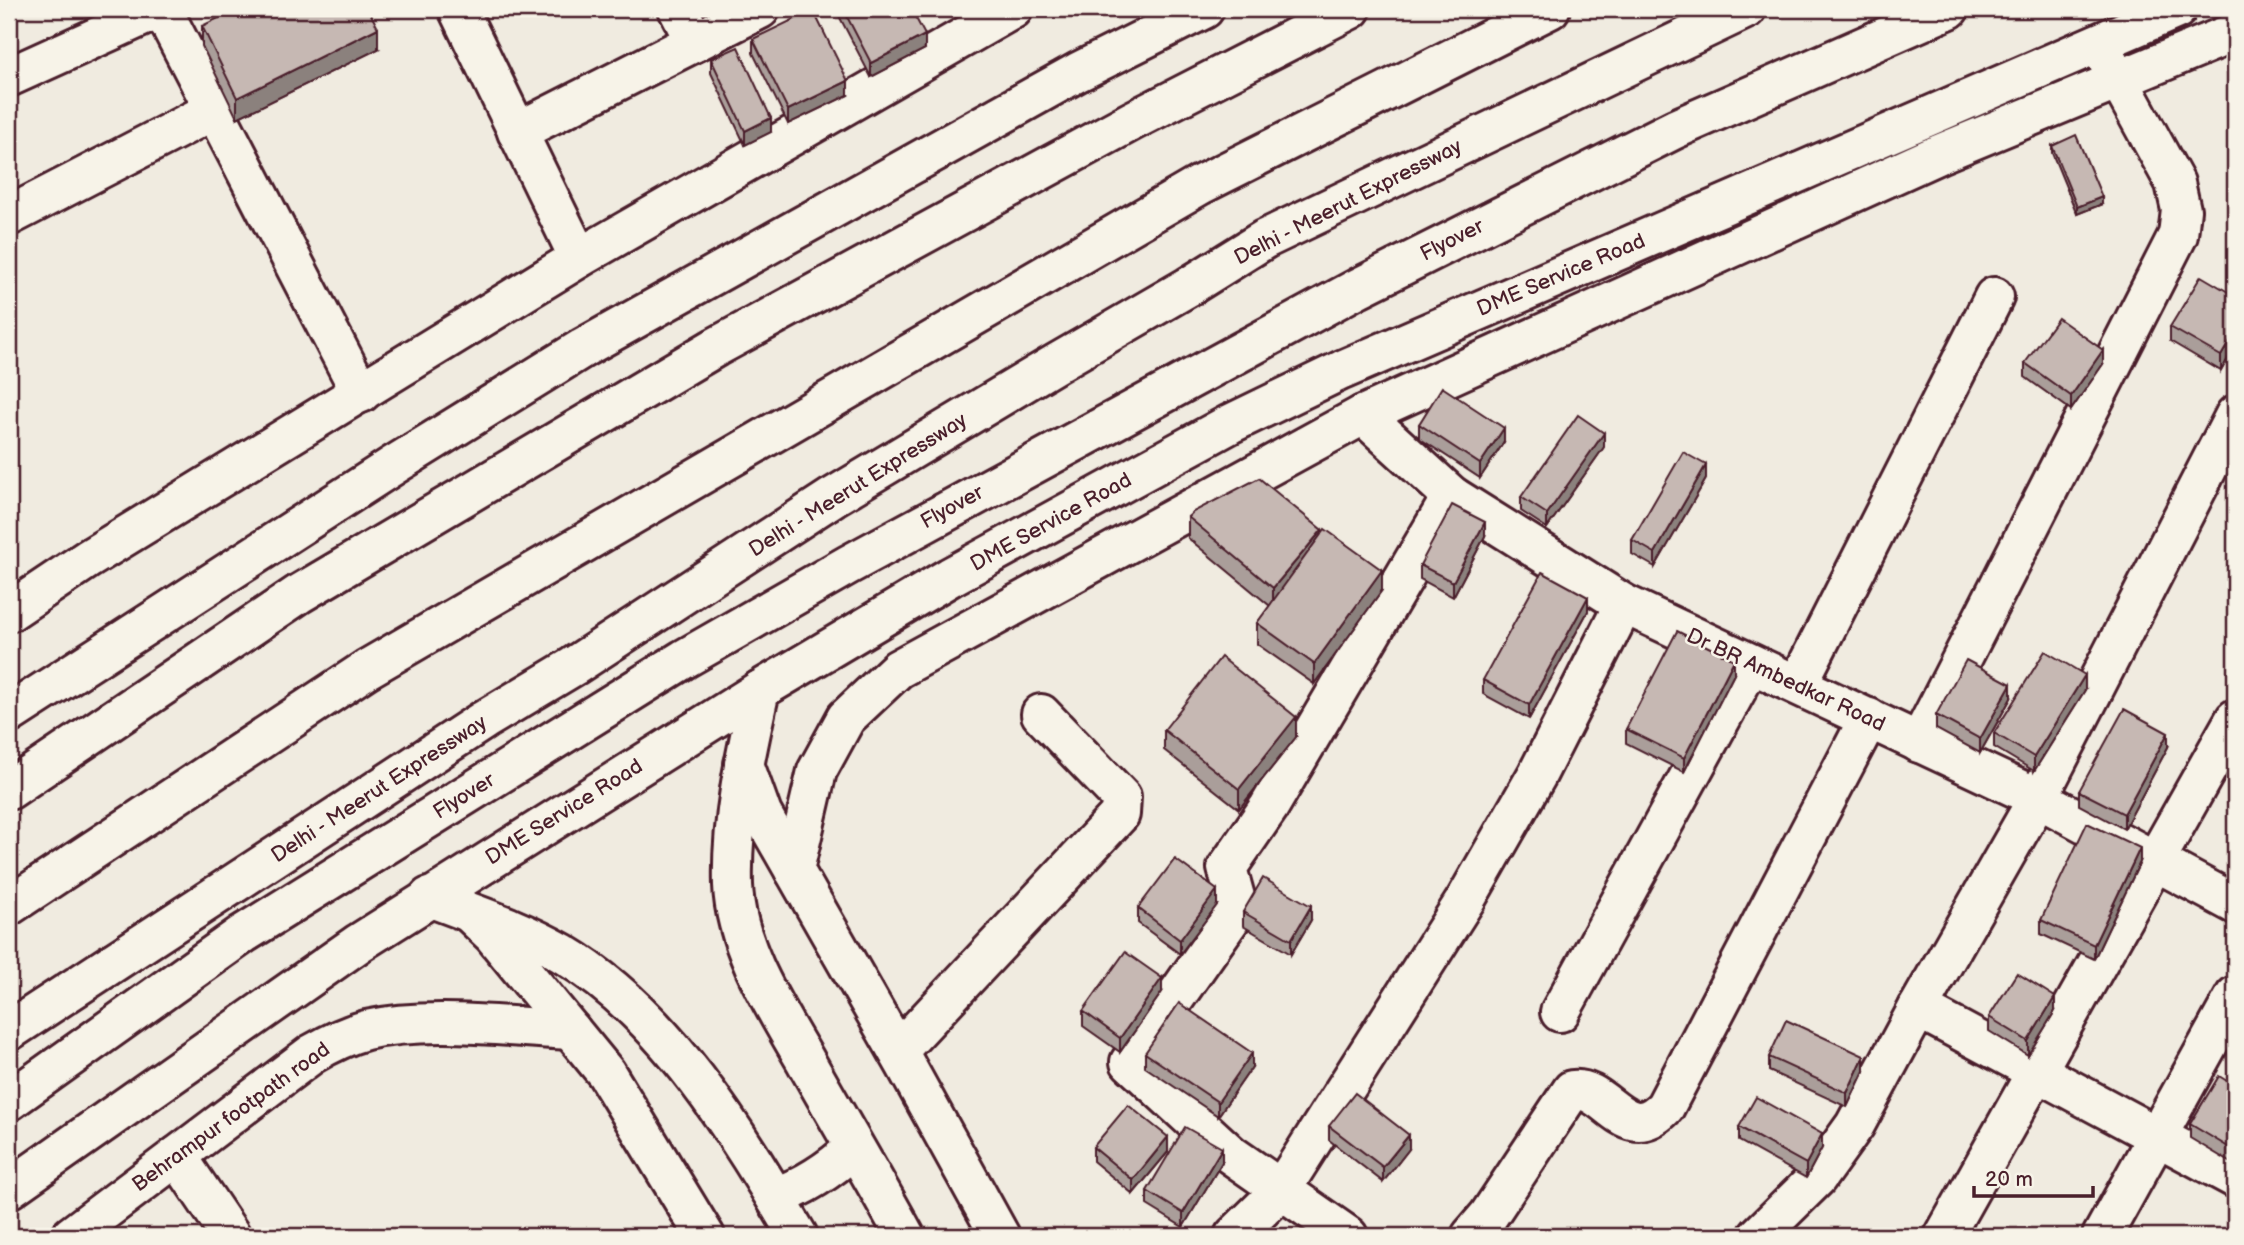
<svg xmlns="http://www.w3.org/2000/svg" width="2244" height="1245" font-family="'Balsamiq Sans',sans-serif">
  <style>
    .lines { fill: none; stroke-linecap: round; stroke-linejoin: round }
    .minor-casing { stroke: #4a1f2b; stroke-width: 44 }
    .major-casing { stroke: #4a1f2b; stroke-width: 44 }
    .highway-casing { stroke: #4a1f2b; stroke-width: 44 }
    .minor { stroke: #f7f3e8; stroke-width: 38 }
    .major { stroke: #f7f3e8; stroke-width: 38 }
    .highway { stroke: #f7f3e8; stroke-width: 38 }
    .wall { fill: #aa9e9a; stroke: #4a1f2b; stroke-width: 2 }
    .shaded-wall { fill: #8b817d; stroke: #4a1f2b; stroke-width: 2 }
    .building { fill: #c6b8b3; stroke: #4a1f2b; stroke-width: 2 }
    .labels { text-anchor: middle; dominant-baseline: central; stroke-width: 5; stroke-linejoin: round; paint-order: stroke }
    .street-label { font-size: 21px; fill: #4a1f2b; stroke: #f7f3e8 }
  </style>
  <rect width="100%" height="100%" fill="#f0ebe0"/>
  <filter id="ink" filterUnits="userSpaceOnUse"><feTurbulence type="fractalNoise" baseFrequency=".0143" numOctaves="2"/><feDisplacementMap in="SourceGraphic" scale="14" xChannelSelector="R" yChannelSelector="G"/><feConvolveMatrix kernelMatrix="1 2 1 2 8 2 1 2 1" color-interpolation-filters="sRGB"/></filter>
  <g filter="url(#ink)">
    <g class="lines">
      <g class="minor-casing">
        <g id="minor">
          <polyline points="162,9 361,393"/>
          <polyline points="458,9 579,258"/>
          <polyline points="678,9 695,42"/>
          <polyline points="9,77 159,9"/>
          <polyline points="517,132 760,9"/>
          <polyline points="9,216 214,110"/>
          <polyline points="1363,415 1452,496 1624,604 2038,798 2235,904"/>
          <polyline points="9,612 88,559 579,258 1013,9"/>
          <polyline points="1798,684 1994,297"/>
          <polyline points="1919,743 2178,235 2181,210 2175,183 2107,59"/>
          <polyline points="744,764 762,814 905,1064 1000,1236"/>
          <polyline points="794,870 817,771 846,718 898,669 1363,415 1939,154 2235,32"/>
          <polyline points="470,913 493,935 606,1073 705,1236"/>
          <polyline points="1918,1008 2235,1178"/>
          <polyline points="1560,1012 1751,664"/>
          <polyline points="898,1051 1120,814 1121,797 1041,714"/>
          <polyline points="177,1156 231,1236"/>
          <path d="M71,1236L312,1054C329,1044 347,1035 366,1030C430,1016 506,1027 571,1030"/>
          <polyline points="1234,1236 1281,1190 1466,899 1537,775 1624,604"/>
          <polyline points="1348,1236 1230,1154 1130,1062 1238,908 1227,868 1269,807 1452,496"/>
          <path d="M1471,1236L1489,1215L1572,1090C1607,1085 1625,1148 1665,1107L1869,718"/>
          <polyline points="1758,1236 1817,1178 1855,1125 1918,1008 2038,798 2235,415"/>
          <polyline points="1944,1236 2235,719"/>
          <polyline points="2102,1236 2235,996"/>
        </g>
      </g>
      <g class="major-casing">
        <g id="major">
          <path d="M760,690C746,753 731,819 733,885C735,946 775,1008 805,1060C838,1119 873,1177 905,1236"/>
          <polyline points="9,714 394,465 583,348 1078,72 1204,9"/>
          <path d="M429,897C473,914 521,929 562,953C667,1015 737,1133 798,1236"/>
          <polyline points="9,1189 359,943 760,690 950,577 1230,424 1342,370 2177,9"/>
          <path d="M775,1197C806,1186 830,1170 854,1148"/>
        </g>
      </g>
      <g class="highway-casing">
        <g id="highway">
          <polyline points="9,790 299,594 716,347 1132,121 1351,9"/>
          <polyline points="9,906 367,669 1200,185 1550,9"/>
          <polyline points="9,1031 484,720 574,666 833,497 1055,364 1188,287 1265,239 1746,9"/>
          <polyline points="9,1101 243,934 684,659 848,565 1358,288 1675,129 1949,9"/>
        </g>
      </g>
      <use href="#minor" class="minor"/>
      <use href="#major" class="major"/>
      <use href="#highway" class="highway"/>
    </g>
    <g class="wall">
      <polygon points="837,9 911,9 925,49 871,77 837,12"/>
      <polygon points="202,26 378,49 237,118 202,46"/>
      <polygon points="753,39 848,95 788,124 753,53"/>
      <polygon points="711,59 771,132 745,145 711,73"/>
      <polygon points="2052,146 2102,204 2077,214 2052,153"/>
      <polygon points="2235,296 2235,346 2221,371 2170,341 2170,327"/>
      <polygon points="2025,363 2103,364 2071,410 2025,377"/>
      <polygon points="1419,424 1504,442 1480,478 1419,438"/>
      <polygon points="1604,447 1547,528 1521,511 1521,497"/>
      <polygon points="1706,479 1655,567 1632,554 1632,540"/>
      <polygon points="1188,517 1322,533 1382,590 1314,684 1257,644 1257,623 1270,606 1188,538"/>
      <polygon points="1485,536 1453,597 1420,579 1420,565"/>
      <polygon points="1588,611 1529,719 1483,694 1483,680"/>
      <polygon points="1734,674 1684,772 1626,743 1626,729"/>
      <polygon points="2085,690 2034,771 1994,747 1994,733"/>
      <polygon points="2011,698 1980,753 1936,729 1936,715"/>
      <polygon points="1164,730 1296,737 1239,809 1164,750"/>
      <polygon points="2168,747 2124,829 2079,805 2079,791"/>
      <polygon points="2235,851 2235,869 2230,866 2230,859"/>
      <polygon points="2140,862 2094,959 2041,934 2041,920"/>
      <polygon points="1217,905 1180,954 1138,923 1138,908"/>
      <polygon points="1243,912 1311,920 1291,954 1243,926"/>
      <polygon points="1162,992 1120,1052 1083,1026 1083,1011"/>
      <polygon points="2055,1011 2028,1055 1989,1031 1989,1017"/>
      <polygon points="1145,1053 1252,1067 1218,1116 1145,1067"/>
      <polygon points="1769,1057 1864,1071 1847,1107 1769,1071"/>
      <polygon points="2235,1086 2235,1165 2190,1138 2190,1124"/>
      <polygon points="1329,1126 1409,1149 1383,1182 1329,1140"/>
      <polygon points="1739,1127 1822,1148 1806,1178 1739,1141"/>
      <polygon points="1093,1147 1168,1152 1133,1194 1093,1161"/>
      <polygon points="1222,1162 1183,1227 1147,1205 1147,1191"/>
    </g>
    <g class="shaded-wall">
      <polygon points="378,28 378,49 237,118 237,98"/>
      <polygon points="925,35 925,49 871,77 871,63"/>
      <polygon points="848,81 848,95 788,124 788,110"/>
      <polygon points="771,118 771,132 745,145 745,131"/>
      <polygon points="2102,197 2102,204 2077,214 2077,207"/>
      <polygon points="2235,332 2235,346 2221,371 2221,356"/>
      <polygon points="2103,350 2103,364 2071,410 2071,396"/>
      <polygon points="1504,428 1504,442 1480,478 1480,464"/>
      <polygon points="1604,433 1604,447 1547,528 1547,514"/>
      <polygon points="1706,465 1706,479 1655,567 1655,553"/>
      <polygon points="1485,522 1485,536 1453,597 1453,582"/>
      <polygon points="1322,530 1322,551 1273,609 1273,588"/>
      <polygon points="1382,570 1382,590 1314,684 1314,664"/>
      <polygon points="1588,597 1588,611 1529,719 1529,705"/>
      <polygon points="1734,660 1734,674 1684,772 1684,758"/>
      <polygon points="2085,675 2085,690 2034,771 2034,757"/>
      <polygon points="2011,684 2011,698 1980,753 1980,739"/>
      <polygon points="1296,717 1296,737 1239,809 1239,789"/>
      <polygon points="2168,733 2168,747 2124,829 2124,814"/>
      <polygon points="2140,848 2140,862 2094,959 2094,945"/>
      <polygon points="1217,890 1217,905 1180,954 1180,940"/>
      <polygon points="1311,906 1311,920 1291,954 1291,940"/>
      <polygon points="1162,978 1162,992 1120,1052 1120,1038"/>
      <polygon points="2055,997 2055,1011 2028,1055 2028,1041"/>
      <polygon points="1252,1053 1252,1067 1218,1116 1218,1102"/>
      <polygon points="1864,1056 1864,1071 1847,1107 1847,1093"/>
      <polygon points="1822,1134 1822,1148 1806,1178 1806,1164"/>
      <polygon points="1409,1135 1409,1149 1383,1182 1383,1167"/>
      <polygon points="1168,1137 1168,1152 1133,1194 1133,1180"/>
      <polygon points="1222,1148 1222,1162 1183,1227 1183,1213"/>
    </g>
    <g class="building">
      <polygon points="237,9 368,9 378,28 237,98 202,26"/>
      <polygon points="843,9 911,9 925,35 871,63"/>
      <polygon points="813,10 848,81 788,110 753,39"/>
      <polygon points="738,47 771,118 745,131 711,59"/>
      <polygon points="2076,135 2102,197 2077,207 2052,146"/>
      <polygon points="2201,276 2235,296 2235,332 2221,356 2170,327"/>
      <polygon points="2058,318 2103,350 2071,396 2025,363"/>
      <polygon points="1442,387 1504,428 1480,464 1419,424"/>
      <polygon points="1578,415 1604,433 1547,514 1521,497"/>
      <polygon points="1683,452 1706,465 1655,553 1632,540"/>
      <polygon points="1259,478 1322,530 1273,588 1188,517 1193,512"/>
      <polygon points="1452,505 1485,522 1453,582 1420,565"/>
      <polygon points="1325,529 1382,570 1314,664 1257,623"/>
      <polygon points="1542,572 1588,597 1529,705 1483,680"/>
      <polygon points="1677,631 1734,660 1684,758 1626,729"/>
      <polygon points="2045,651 2085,675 2034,757 1994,733"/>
      <polygon points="1221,657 1296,717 1239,789 1164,730"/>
      <polygon points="1966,660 2011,684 1980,739 1936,715"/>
      <polygon points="2124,709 2168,733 2124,814 2079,791"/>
      <polygon points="2087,823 2140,848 2094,945 2041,920"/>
      <polygon points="2235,851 2235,862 2230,859"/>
      <polygon points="1175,859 1217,890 1180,940 1138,908"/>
      <polygon points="1263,878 1311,906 1291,940 1243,912"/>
      <polygon points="1125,952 1162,978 1120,1038 1083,1011"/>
      <polygon points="2017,973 2055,997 2028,1041 1989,1017"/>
      <polygon points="1179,1003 1252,1053 1218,1102 1145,1053"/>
      <polygon points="1786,1020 1864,1056 1847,1093 1769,1057"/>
      <polygon points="2219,1076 2235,1086 2235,1151 2190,1124"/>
      <polygon points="1355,1093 1409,1135 1383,1167 1329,1126"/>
      <polygon points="1756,1097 1822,1134 1806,1164 1739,1127"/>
      <polygon points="1128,1105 1168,1137 1133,1180 1093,1147"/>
      <polygon points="1185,1127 1222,1148 1183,1213 1147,1191"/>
      <polygon points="2056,1230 2065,1236 2052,1236"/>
    </g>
  </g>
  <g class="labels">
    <g class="street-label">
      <text transform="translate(1348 202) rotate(-27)">Delhi - Meerut Expressway</text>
      <text transform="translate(1452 240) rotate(-27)">Flyover</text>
      <text transform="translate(1561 275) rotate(-23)">DME Service Road</text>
      <text transform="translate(858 485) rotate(-32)">Delhi - Meerut Expressway</text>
      <text transform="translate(952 507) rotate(-29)">Flyover</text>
      <text transform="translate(1051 522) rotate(-29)">DME Service Road</text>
      <text transform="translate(1786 680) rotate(25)">Dr BR Ambedkar Road</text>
      <text transform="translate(379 789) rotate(-33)">Delhi - Meerut Expressway</text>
      <text transform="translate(464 796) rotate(-32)">Flyover</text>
      <text transform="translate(564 812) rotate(-32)">DME Service Road</text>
      <text transform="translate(231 1117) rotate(-36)">Behrampur footpath road</text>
    </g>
  </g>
  <rect width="2244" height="1245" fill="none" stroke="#f7f3e8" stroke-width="35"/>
  <rect x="18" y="18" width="2209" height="1210" fill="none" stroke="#4a1f2b" stroke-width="2.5" filter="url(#ink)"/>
  <path d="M1974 1186v10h119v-10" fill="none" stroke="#4a1f2b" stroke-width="3.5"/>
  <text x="1985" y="1186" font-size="21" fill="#4a1f2b" stroke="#f7f3e8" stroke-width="5" paint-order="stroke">20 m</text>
</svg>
